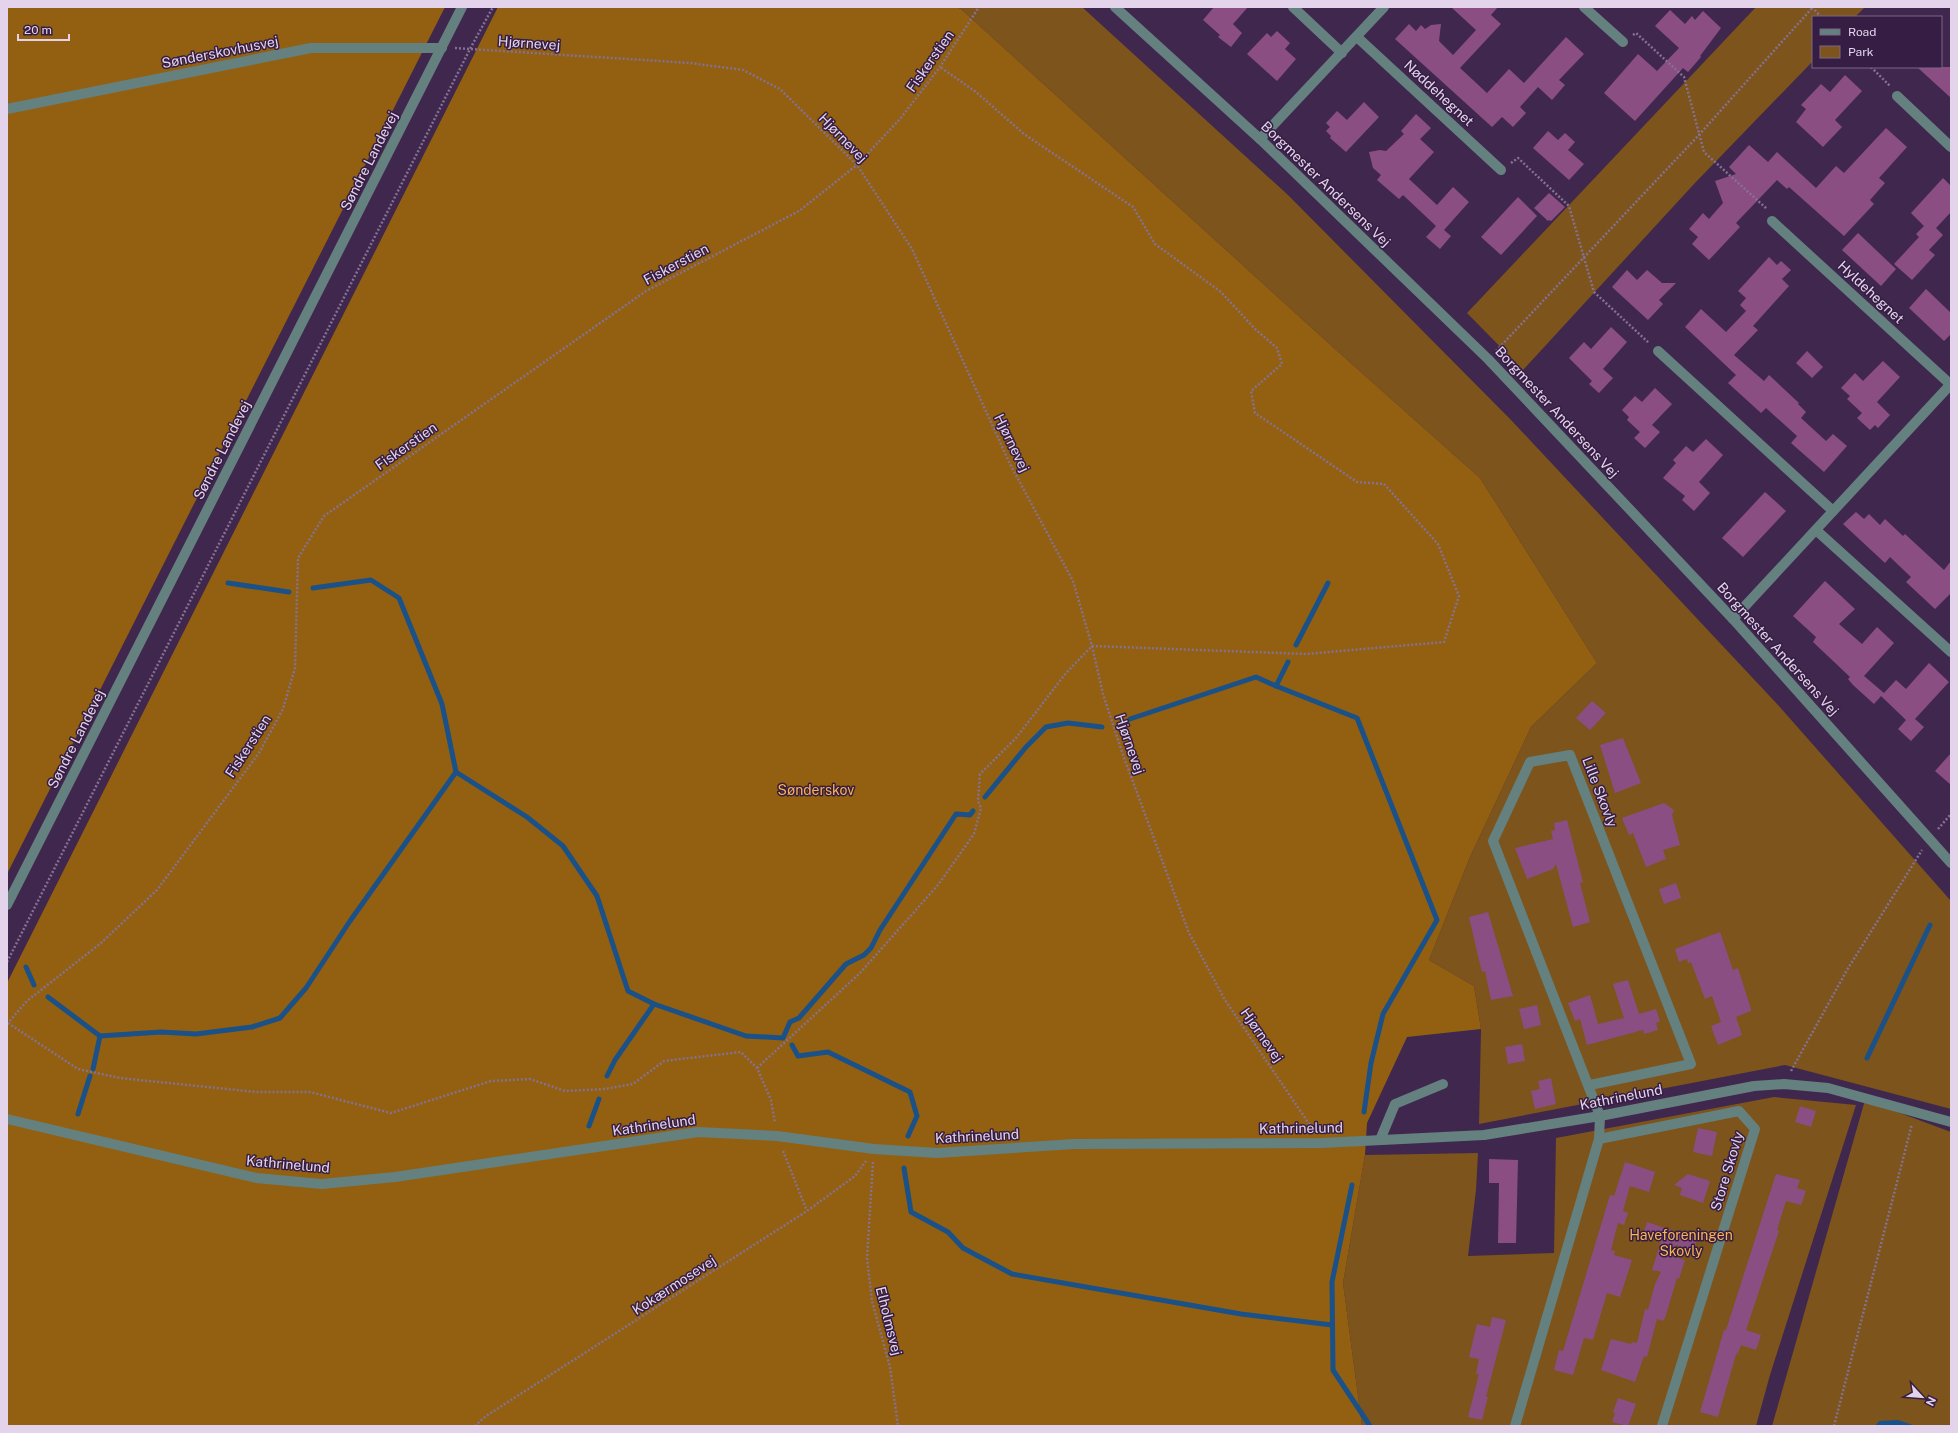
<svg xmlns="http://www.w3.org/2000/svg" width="1958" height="1433" font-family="'Public Sans',sans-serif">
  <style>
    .green { fill: #7c541c }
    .forest { fill: #926010 }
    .water { fill: #1a5188 }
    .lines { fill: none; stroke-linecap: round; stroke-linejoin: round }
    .stream { stroke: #1a5188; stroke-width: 5 }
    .building { fill: #8b4e83 }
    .path { stroke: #857191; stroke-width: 2.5; stroke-dasharray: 2 2; stroke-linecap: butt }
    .minor { stroke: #64817f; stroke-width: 10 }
    .labels { text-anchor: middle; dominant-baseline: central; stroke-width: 3; stroke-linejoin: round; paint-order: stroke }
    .street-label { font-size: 14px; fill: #e3d4ec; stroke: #351d43 }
    .park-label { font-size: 14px; fill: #fab454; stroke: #351d43 }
  </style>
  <rect width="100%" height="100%" fill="#40274e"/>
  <g class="green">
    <polygon points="956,7 1082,7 1288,195 1512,421 1778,705 1951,901 1951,1109 1785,1065 1479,1124 1481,1029 1474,986 1429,960 1470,857 1531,727 1597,663 1480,478 1335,349 961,9"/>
    <polygon points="1756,7 1865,7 1855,17 1813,17 1813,61 1694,184 1523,370 1467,313"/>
    <polygon points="1774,1097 1856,1105 1770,1375 1756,1426 1362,1426 1343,1283 1365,1155 1478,1153 1476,1190 1468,1256 1554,1253 1556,1138"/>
    <polygon points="1865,1100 1951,1132 1951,1426 1772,1426"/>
  </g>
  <g class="forest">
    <polygon points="7,7 445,7 7,874"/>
    <polygon points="498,7 956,7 961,9 1335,349 1480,478 1597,663 1531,727 1470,857 1429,960 1474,986 1481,1029 1407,1037 1367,1123 1365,1155 1343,1283 1362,1426 7,1426 7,983"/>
  </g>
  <polygon class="water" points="1898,1420 1916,1426 1875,1426 1879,1421"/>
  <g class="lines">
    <g class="stream">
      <polyline points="228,583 289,592"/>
      <polyline points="313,588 371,580 399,598 442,704 456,772 527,817 563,846 597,896 628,991 654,1004 746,1036 783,1038 790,1022 799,1018 846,964 864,955 871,948 880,930 956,814 970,815 973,811"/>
      <polyline points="1296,645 1328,583"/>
      <polyline points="1288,662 1276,686 1357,718 1437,920 1383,1014 1371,1063 1364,1112"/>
      <polyline points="1130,719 1256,677 1276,686"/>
      <polyline points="985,797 1026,747 1046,727 1068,723 1102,727"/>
      <polyline points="26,967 34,985"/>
      <polyline points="48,997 100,1036 161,1032 196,1034 252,1027 280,1018 306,988 350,921 456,772"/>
      <polyline points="792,1045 798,1056 828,1052 910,1092 917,1116 908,1136"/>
      <polyline points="1867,1058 1930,925"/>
      <polyline points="93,1069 100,1036"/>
      <polyline points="607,1076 615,1060 654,1004"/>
      <polyline points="78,1114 90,1076"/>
      <polyline points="589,1126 599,1099"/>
      <polyline points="904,1168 911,1212 948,1232 963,1248 1012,1274 1241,1314 1332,1325"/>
      <polyline points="1352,1185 1332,1282 1333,1370 1370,1426"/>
    </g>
  </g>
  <g class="building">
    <polygon points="1214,7 1248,7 1233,24 1242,33 1231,47 1218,37 1220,35 1203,20"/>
    <polygon points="1451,7 1498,7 1491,15 1501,24 1460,68 1487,93 1509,69 1524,83 1566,37 1584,54 1559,80 1565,85 1552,100 1538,87 1520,107 1526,113 1513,127 1502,117 1492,127 1395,39 1409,24 1416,31 1421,25 1425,29 1431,25 1441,24 1439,41 1453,55 1476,30"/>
    <polygon points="1670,10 1685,24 1692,16 1695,20 1703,11 1721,28 1700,56 1701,57 1688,72 1683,68 1635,121 1604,93 1638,54 1657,71 1679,48 1655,26"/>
    <polygon points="1277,31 1290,43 1285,49 1296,59 1277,81 1247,54 1267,33 1271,37"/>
    <polygon points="1917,67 1951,67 1951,98"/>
    <polygon points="1845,75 1862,91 1835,120 1842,127 1823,147 1796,122 1806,109 1801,105 1821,84 1830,92"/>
    <polygon points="1364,102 1379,117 1346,152 1330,138 1331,136 1326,131 1330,127 1326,123 1337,111 1347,120"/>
    <polygon points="1416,114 1431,128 1420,139 1434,152 1409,179 1437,205 1453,187 1469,202 1444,230 1451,236 1440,249 1426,237 1436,226 1403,195 1399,199 1377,180 1381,175 1373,168 1369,152 1380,150 1386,151 1404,134 1401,131"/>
    <polygon points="1886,128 1907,147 1879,178 1885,183 1870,200 1874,204 1844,236 1789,187 1787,189 1777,180 1736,223 1740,227 1709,260 1692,244 1698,237 1689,229 1703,213 1709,219 1723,203 1715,181 1736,174 1729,167 1749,145 1768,162 1777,152 1816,188 1836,166 1844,173"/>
    <polygon points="1548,131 1558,140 1565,133 1575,142 1568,150 1584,164 1569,180 1533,148"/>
    <polygon points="1943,178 1951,186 1951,212 1936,228 1943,235 1929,250 1935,255 1912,280 1894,264 1919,237 1916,234 1924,226 1911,213"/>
    <polygon points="1549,193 1565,207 1551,221 1549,220 1548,221 1534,208"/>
    <polygon points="1518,197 1537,216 1501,255 1481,237"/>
    <polygon points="1858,233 1896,269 1881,286 1842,250"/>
    <polygon points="1769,257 1777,265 1781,261 1791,270 1782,279 1789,286 1753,326 1758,330 1734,355 1764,381 1769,375 1799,403 1798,404 1806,412 1801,418 1826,441 1833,434 1847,446 1824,472 1791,443 1797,436 1766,408 1761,413 1728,383 1736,375 1685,327 1701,309 1726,332 1746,311 1740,305 1746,298 1738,291"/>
    <polygon points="1627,270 1637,280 1647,270 1662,283 1676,283 1659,300 1663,304 1648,320 1612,287"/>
    <polygon points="1926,289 1951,313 1951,334 1944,341 1909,308"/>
    <polygon points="1611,327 1627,342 1603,369 1613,378 1599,393 1589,384 1592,381 1569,358 1584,342 1591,349"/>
    <polygon points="1807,351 1823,367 1812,378 1796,363"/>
    <polygon points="1883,361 1900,377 1877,402 1890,415 1878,428 1875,425 1870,430 1857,418 1862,413 1847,399 1850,396 1841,388 1855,373 1863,381"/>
    <polygon points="1655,388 1672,404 1652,425 1660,432 1645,448 1634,438 1640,432 1627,420 1629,417 1622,410 1635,396 1642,402"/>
    <polygon points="1706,439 1723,455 1699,482 1710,493 1694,511 1682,500 1685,496 1663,478 1676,463 1673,460 1686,446 1693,452"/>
    <polygon points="1765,492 1786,511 1743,557 1722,538"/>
    <polygon points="1856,512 1864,519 1869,514 1880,525 1885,519 1903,536 1905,534 1944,570 1951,561 1951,593 1935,609 1906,582 1911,577 1890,557 1885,563 1843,524"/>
    <polygon points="1825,581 1855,609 1839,624 1862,644 1877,627 1894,643 1864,676 1884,693 1896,680 1906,689 1929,663 1949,682 1915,719 1924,727 1911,741 1898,729 1906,720 1881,696 1882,695 1874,704 1853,685 1848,679 1850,677 1813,642 1816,637 1793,616"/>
    <polygon points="1592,701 1606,713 1590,730 1576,718"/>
    <polygon points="1623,738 1641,783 1615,793 1600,745"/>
    <polygon points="1951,753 1951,785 1935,771"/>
    <polygon points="1664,803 1674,810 1672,815 1680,845 1663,850 1666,859 1646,867 1633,833 1629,835 1622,818"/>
    <polygon points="1567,820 1583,882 1580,883 1590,922 1573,927 1556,864 1553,869 1527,879 1515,848 1553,839 1551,831 1555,830 1554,823"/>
    <polygon points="1676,883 1681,898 1664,904 1659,889"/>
    <polygon points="1488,912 1513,996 1491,1000 1485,971 1482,972 1478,956 1469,917"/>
    <polygon points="1720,932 1733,970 1738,968 1751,1009 1751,1011 1736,1017 1742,1035 1718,1045 1711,1026 1721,1022 1712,996 1705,999 1691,962 1688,963 1687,959 1679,962 1675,949"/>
    <polygon points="1628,980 1639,1014 1656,1009 1660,1021 1656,1023 1658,1030 1644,1034 1643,1030 1587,1045 1580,1019 1575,1021 1568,1003 1590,995 1598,1024 1624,1018 1613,984"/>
    <polygon points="1537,1005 1541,1025 1524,1029 1519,1009"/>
    <polygon points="1522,1044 1525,1061 1508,1064 1505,1047"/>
    <polygon points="1551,1078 1556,1104 1535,1109 1531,1091 1540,1089 1538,1081"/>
    <polygon points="1800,1106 1816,1111 1811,1127 1795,1122"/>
    <polygon points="1698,1128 1717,1132 1712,1156 1693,1152"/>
    <polygon points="1489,1159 1518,1160 1516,1243 1498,1243 1499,1183 1489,1183"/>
    <polygon points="1625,1162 1655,1172 1649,1192 1630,1186 1623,1211 1628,1213 1624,1225 1618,1223 1611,1250 1615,1251 1614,1255 1632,1260 1620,1297 1607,1293 1593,1340 1584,1338 1573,1375 1554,1370 1559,1350 1563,1351 1610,1195 1614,1196"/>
    <polygon points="1688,1174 1710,1181 1703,1203 1680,1195 1682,1188 1674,1185"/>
    <polygon points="1776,1174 1800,1180 1797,1188 1806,1191 1801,1205 1786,1201 1777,1230 1779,1231 1746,1330 1761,1335 1756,1350 1741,1345 1737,1356 1737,1351 1718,1417 1700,1412 1724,1330 1726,1330"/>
    <polygon points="1647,1222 1697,1239 1694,1250 1676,1245 1672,1256 1685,1260 1679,1279 1677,1278 1665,1318 1663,1321 1657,1319 1647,1357 1644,1356 1635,1382 1601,1370 1611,1339 1631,1344 1632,1342 1637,1343 1645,1309 1648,1310 1655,1284 1661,1272 1652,1270 1661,1241 1643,1235"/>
    <polygon points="1492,1317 1506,1320 1486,1397 1488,1397 1482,1420 1468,1417 1479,1374 1476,1374 1479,1359 1469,1357 1477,1324 1490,1327"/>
    <polygon points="1618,1398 1636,1404 1628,1426 1612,1422 1615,1413 1613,1412"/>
  </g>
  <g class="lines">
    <g class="path">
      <polyline points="1812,7 1821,17"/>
      <polyline points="1633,35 1636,33 1684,77 1704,152 1767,209"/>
      <polyline points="455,48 690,63 743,70 780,89 857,165 912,249 1010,464 1073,581 1092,646 1103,694 1122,752 1189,933 1225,1000 1314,1131"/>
      <polyline points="1871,67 1890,86"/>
      <polyline points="1511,163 1518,158 1569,206 1594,292 1649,343"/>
      <polyline points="1496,351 1698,136 1813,7"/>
      <polyline points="1938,829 1951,814"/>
      <polyline points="7,962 470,49 493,7"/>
      <polyline points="8,1023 78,1069 120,1078 256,1092 310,1092 391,1113 491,1081 530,1079 565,1091 605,1089 633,1084 664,1061 741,1052 757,1068 771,1100 775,1123"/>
      <polyline points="7,1024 27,1001 101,943 157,890 259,753 283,709 295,668 298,558 324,516 646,291 799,211 857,165 900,119 940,67 979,7"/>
      <polyline points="757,1068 860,973 938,885 974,834 981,808 978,801 980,774 1016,738 1066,673 1092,646 1306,654 1444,642 1459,596 1438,544 1384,484 1357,482 1255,413 1251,391 1282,364 1277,348 1255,329 1221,292 1155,244 1133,207 1024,134 976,92 940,67"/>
      <polyline points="1791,1071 1847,970 1922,850"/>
      <polyline points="783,1151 807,1211"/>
      <polyline points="873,1162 867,1258 872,1301 890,1367 898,1426"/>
      <polyline points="475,1426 486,1416 807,1211 855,1176 866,1161"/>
      <polyline points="1834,1426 1912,1124"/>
    </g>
    <g class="minor">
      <polyline points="1115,7 1260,139 1488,359 1733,619 1951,863"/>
      <polyline points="1293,7 1342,53"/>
      <polyline points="1584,7 1623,42"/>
      <polyline points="1357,37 1501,170"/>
      <polyline points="1897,96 1951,147"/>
      <polyline points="7,109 311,48 442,48"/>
      <polyline points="1260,139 1384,7"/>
      <polyline points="1772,221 1950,384"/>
      <polyline points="1658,351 1833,511"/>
      <polyline points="1816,530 1951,652"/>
      <polyline points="1733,619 1951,384"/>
      <polyline points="7,905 462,7"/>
      <polyline points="7,1119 256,1178 322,1184 395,1177 698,1132 777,1136 874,1149 937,1153 1074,1144 1321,1143 1484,1135 1600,1116 1754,1086 1784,1084 1828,1088 1951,1122"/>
      <polyline points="1599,1139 1739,1111 1755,1129 1662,1426"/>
      <polyline points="1380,1140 1395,1104 1443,1084"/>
      <polyline points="1515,1426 1599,1139 1600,1116 1493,841 1530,762 1570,755 1691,1064 1590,1085"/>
    </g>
  </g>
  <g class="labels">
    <g class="street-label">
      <text transform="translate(529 43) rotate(4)">Hjørnevej</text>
      <text transform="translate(220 52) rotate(-11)">Sønderskovhusvej</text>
      <text transform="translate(930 61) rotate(-55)">Fiskerstien</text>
      <text transform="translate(1439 93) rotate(43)">Nøddehegnet</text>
      <text transform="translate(843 138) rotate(46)">Hjørnevej</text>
      <text transform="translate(369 161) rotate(-63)">Søndre Landevej</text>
      <text transform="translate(1326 184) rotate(44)">Borgmester Andersens Vej</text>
      <text transform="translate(676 264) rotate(-28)">Fiskerstien</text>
      <text transform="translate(1871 292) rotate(43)">Hyldehegnet</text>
      <text transform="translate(1557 412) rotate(47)">Borgmester Andersens Vej</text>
      <text transform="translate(1012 443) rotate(64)">Hjørnevej</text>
      <text transform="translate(406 446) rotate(-35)">Fiskerstien</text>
      <text transform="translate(222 450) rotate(-63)">Søndre Landevej</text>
      <text transform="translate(1778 649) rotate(48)">Borgmester Andersens Vej</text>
      <text transform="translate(76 739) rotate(-63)">Søndre Landevej</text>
      <text transform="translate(1130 744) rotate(71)">Hjørnevej</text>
      <text transform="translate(248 746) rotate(-57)">Fiskerstien</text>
      <text transform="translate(1600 792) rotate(69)">Lille Skovly</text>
      <text transform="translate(1262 1035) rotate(55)">Hjørnevej</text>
      <text transform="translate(1621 1097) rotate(-11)">Kathrinelund</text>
      <text transform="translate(654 1125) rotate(-8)">Kathrinelund</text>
      <text transform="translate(1301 1128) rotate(-1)">Kathrinelund</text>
      <text transform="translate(977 1136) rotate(-3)">Kathrinelund</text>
      <text transform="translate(288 1164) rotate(5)">Kathrinelund</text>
      <text transform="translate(1727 1171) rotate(-73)">Store Skovly</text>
      <text transform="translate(674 1285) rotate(-33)">Kokærmosevej</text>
      <text transform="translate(889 1321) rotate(76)">Elholmsvej</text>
    </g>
    <g class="park-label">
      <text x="816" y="790">Sønderskov</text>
      <text x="1681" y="1235">Haveforeningen<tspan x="1681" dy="16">Skovly</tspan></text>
    </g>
  </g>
  <rect width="1958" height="1433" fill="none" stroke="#e3d4ec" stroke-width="16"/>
  <rect x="1812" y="16" width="130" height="52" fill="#351d43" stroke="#7b6687"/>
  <rect x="1820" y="29" width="20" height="6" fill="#64817f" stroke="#7b6687"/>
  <text x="1848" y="36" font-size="12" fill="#e3d4ec">Road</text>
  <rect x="1820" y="46" width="20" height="12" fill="#7c541c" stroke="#7b6687"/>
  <text x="1848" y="56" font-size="12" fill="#e3d4ec">Park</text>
  <g transform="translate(1922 1397) rotate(116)" stroke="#351d43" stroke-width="3" paint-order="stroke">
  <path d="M0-3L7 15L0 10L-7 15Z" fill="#e3d4ec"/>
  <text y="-6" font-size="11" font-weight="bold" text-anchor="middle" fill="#e3d4ec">N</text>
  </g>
  <path d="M18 34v6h51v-6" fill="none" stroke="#e3d4ec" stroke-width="2"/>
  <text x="24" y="34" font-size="12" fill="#e3d4ec" stroke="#351d43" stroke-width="3" paint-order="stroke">20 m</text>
</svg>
